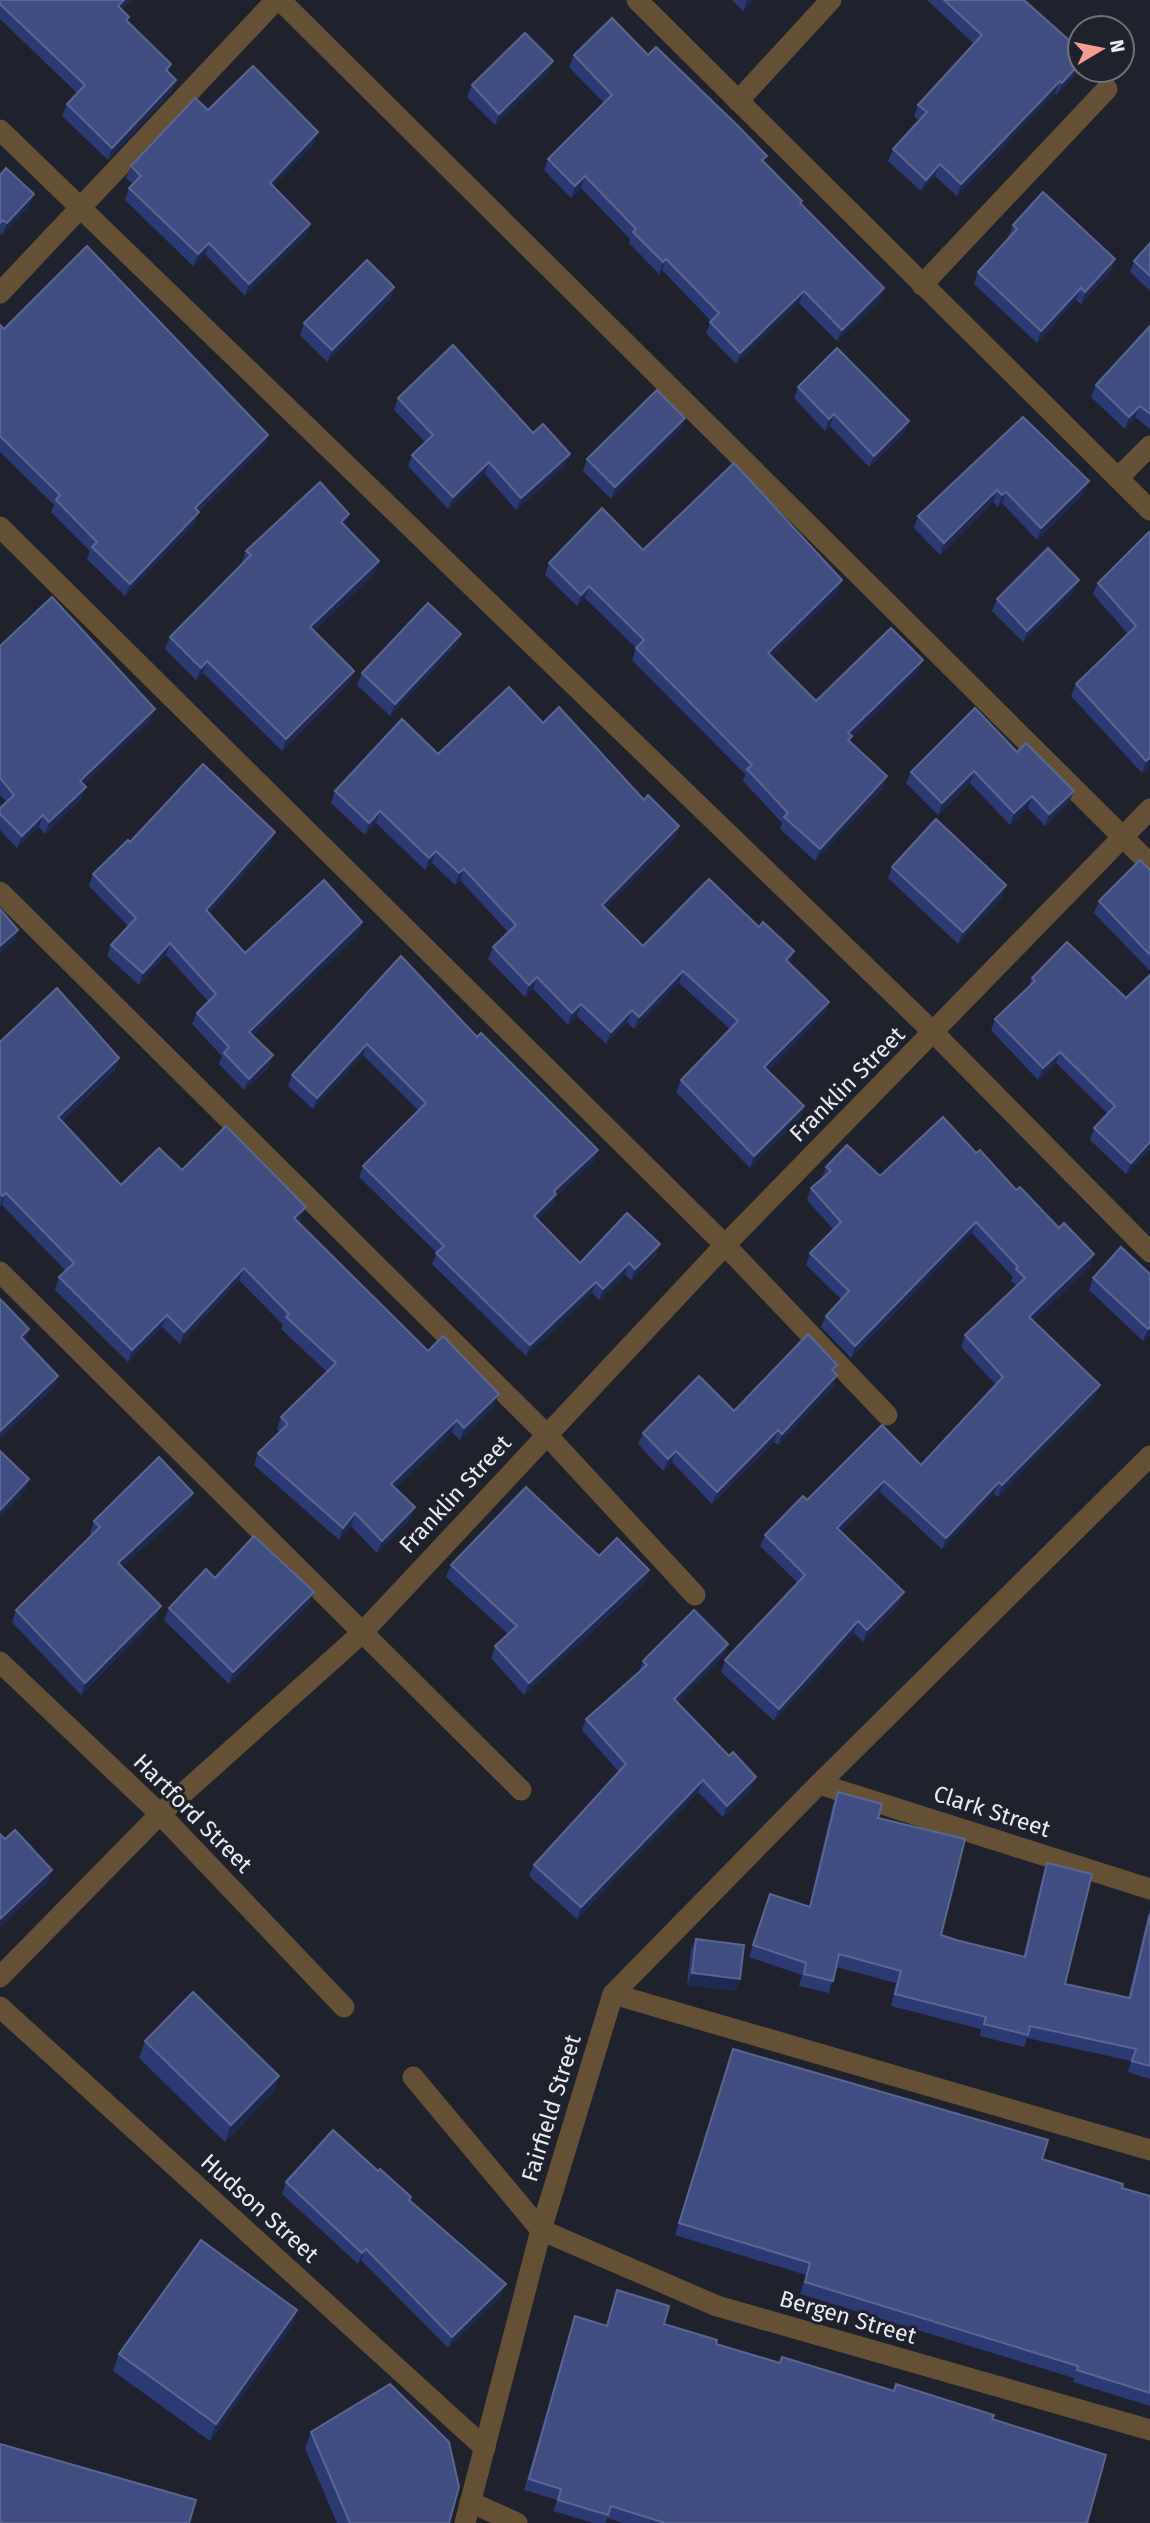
<svg xmlns="http://www.w3.org/2000/svg" width="1150" height="2523" font-family="'Fira Sans',sans-serif">
  <style>
    .lines { fill: none; stroke-linecap: round; stroke-linejoin: round }
    .street { stroke: #654f35; stroke-width: 21 }
    .wall { fill: #2b3a73 }
    .shaded-wall { fill: #1e2951 }
    .building { fill: #404d81; stroke: #5a6692; stroke-width: 2 }
    .labels { text-anchor: middle; dominant-baseline: central; stroke-width: 6; stroke-linejoin: round; paint-order: stroke }
    .street-label { font-size: 23px; fill: #e8ebf1; stroke: #1f222c }
  </style>
  <rect width="100%" height="100%" fill="#1f222c"/>
  <g class="lines">
    <g class="street">
      <polyline points="280,0 1150,864"/>
      <polyline points="637,0 1150,510"/>
      <polyline points="738,101 831,0"/>
      <polyline points="0,130 934,1033 1150,1252"/>
      <polyline points="922,285 1107,89"/>
      <polyline points="0,293 276,0"/>
      <polyline points="1118,478 1150,446"/>
      <polyline points="0,527 725,1245 887,1415"/>
      <polyline points="0,892 546,1434 695,1595"/>
      <polyline points="0,1272 521,1790"/>
      <polyline points="0,1662 160,1814 344,2007"/>
      <polyline points="819,1784 1150,1889"/>
      <polyline points="0,1977 160,1814 362,1633 725,1245 1150,809"/>
      <polyline points="613,1994 1150,2150"/>
      <polyline points="0,2007 485,2448"/>
      <polyline points="413,2077 541,2230 717,2306 1150,2430"/>
      <polyline points="470,2502 517,2523"/>
      <polyline points="465,2523 541,2230 613,1994 819,1784 1150,1456"/>
    </g>
  </g>
  <g class="wall">
    <polygon points="0,0 132,0 121,10 129,17 127,22 171,64 168,72 172,91 108,160 62,116 67,104 77,93 0,19"/>
    <polygon points="732,0 753,0 743,11"/>
    <polygon points="927,0 1024,0 1080,50 1057,95 1055,93 957,196 935,176 921,191 888,161 893,149 919,121 914,116 918,105 974,44"/>
    <polygon points="574,55 648,55 764,162 802,201 801,204 884,288 880,300 837,341 799,303 736,364 706,333 711,321 662,270 659,274 629,243 630,239 581,188 571,198 544,170 548,159 604,103 569,67"/>
    <polygon points="549,72 495,125 467,97 472,85"/>
    <polygon points="208,110 314,144 273,186 310,224 306,236 245,296 205,254 193,266 125,200 129,188 133,184 126,178 131,166"/>
    <polygon points="0,175 29,206 2,235 0,233"/>
    <polygon points="1013,225 1115,259 1111,271 1081,304 1076,300 1037,343 974,284 978,272 1009,238 1008,237"/>
    <polygon points="1150,243 1150,291 1130,272 1134,261"/>
    <polygon points="394,287 390,299 327,362 300,335 304,323"/>
    <polygon points="0,325 4,329 268,435 263,447 199,511 195,523 125,596 87,559 90,551 51,512 54,505 0,452"/>
    <polygon points="1150,326 1150,429 1135,417 1125,429 1091,397 1096,385"/>
    <polygon points="798,387 904,433 869,467 830,426 825,431 794,398"/>
    <polygon points="398,398 533,433 570,454 565,466 516,510 485,474 448,509 408,466 412,455 425,442 394,410"/>
    <polygon points="1023,417 1084,493 1037,540 1002,503 998,507 993,502 940,555 914,528 918,516"/>
    <polygon points="680,430 611,499 583,471 587,459"/>
    <polygon points="345,526 375,573 314,631 354,671 349,683 282,751 203,673 196,680 165,649 170,637 243,563 242,562 246,551"/>
    <polygon points="1150,534 1150,765 1142,773 1071,696 1076,684 1128,634 1093,594 1098,583"/>
    <polygon points="643,550 838,592 772,656 816,701 918,672 851,738 850,742 883,788 815,861 780,829 782,823 743,781 745,774 632,660 636,648 585,598 577,606 545,575 549,563"/>
    <polygon points="1074,592 1023,642 992,611 997,599"/>
    <polygon points="461,634 456,646 390,716 357,685 362,673"/>
    <polygon points="0,646 155,709 150,721 83,785 86,787 81,799 45,834 39,827 17,848 0,830 0,808 7,802 0,795"/>
    <polygon points="543,723 679,826 675,838 605,908 643,946 790,963 829,1002 824,1014 768,1071 804,1106 800,1118 750,1168 676,1092 681,1080 730,1029 679,983 634,1029 627,1022 606,1044 577,1016 568,1025 533,989 525,997 488,959 493,947 508,932 460,880 455,885 432,863 425,870 376,823 365,835 331,803 335,791 438,754"/>
    <polygon points="1017,752 1074,791 1069,802 1045,826 1028,808 1010,825 970,783 938,815 906,783 911,772"/>
    <polygon points="130,842 270,844 209,914 245,953 362,922 358,934 253,1035 269,1067 244,1090 219,1064 222,1056 192,1024 197,1013 208,1001 166,955 139,985 107,956 111,945 128,926 89,886 93,874"/>
    <polygon points="892,867 1002,897 958,944 888,878"/>
    <polygon points="1150,870 1150,971 1094,913 1099,901"/>
    <polygon points="1067,942 1150,1149 1126,1174 1090,1140 1094,1128 1108,1114 1056,1063 1038,1080 991,1030 995,1019 1029,986 1032,978"/>
    <polygon points="401,956 594,1161 555,1197 552,1205 537,1220 580,1263 660,1244 656,1255 631,1280 625,1274 599,1300 592,1293 526,1356 432,1264 437,1253 359,1177 363,1166 419,1111 363,1055 313,1109 288,1086 292,1075"/>
    <polygon points="0,1042 119,1058 115,1070 62,1121 121,1185 182,1170 301,1219 298,1222 428,1351 494,1406 460,1440 452,1432 395,1488 410,1520 377,1553 351,1526 339,1540 254,1465 258,1453 280,1432 277,1429 281,1417 327,1372 281,1329 283,1325 239,1280 180,1344 162,1327 128,1362 55,1290 59,1277 66,1271 2,1205 0,1207"/>
    <polygon points="976,1153 1016,1190 1090,1266 1033,1321 1100,1385 1095,1397 998,1497 994,1494 942,1549 880,1492 841,1532 899,1604 863,1642 854,1633 774,1721 721,1672 725,1660 798,1583 760,1546 765,1535 807,1500 921,1465 996,1385 961,1347 965,1335 1017,1286 1011,1281 1013,1277 972,1233 851,1358 821,1327 826,1316 841,1299 806,1265 810,1253 833,1229 807,1200 811,1188 822,1178 826,1167 880,1176"/>
    <polygon points="1150,1274 1150,1334 1143,1341 1089,1290 1093,1278"/>
    <polygon points="837,1365 834,1372 837,1375 833,1387 778,1445 774,1442 712,1504 672,1462 663,1471 638,1444 643,1433 734,1411"/>
    <polygon points="189,1505 122,1567 156,1618 81,1695 12,1622 16,1610 92,1535 90,1533 94,1521"/>
    <polygon points="599,1556 645,1582 524,1695 491,1658 495,1646 508,1634 446,1577 451,1565"/>
    <polygon points="215,1578 310,1603 229,1684 164,1620 169,1608"/>
    <polygon points="728,1644 724,1655 677,1702 752,1788 723,1817 698,1792 577,1919 529,1876 534,1865 619,1772 582,1730 586,1719 639,1672 643,1661"/>
    <polygon points="838,1792 878,1818 941,1935 956,1940 1023,1957 1043,1875 1047,1863 1065,1984 1128,1998 1150,1908 1150,2079 1128,2072 1131,2061 1027,2038 1024,2047 980,2036 981,2029 891,2006 896,1983 836,1967 829,1993 799,1986 802,1975 749,1957 770,1894 809,1907 833,1804"/>
    <polygon points="696,1939 740,1979 735,1991 687,1985 691,1950"/>
    <polygon points="145,2041 279,2076 273,2093 225,2142 139,2058"/>
    <polygon points="733,2049 1122,2188 1150,2196 1150,2406 1073,2382 1074,2378 800,2294 806,2275 675,2235"/>
    <polygon points="286,2182 410,2200 501,2296 448,2348 361,2260 358,2264 282,2194"/>
    <polygon points="617,2290 664,2324 716,2344 780,2363 894,2391 992,2419 1087,2523 623,2523 607,2518 606,2523 593,2523 553,2511 557,2500 524,2490 571,2328 575,2316 606,2326"/>
    <polygon points="297,2310 291,2327 210,2441 113,2371 119,2354"/>
    <polygon points="311,2432 449,2523 337,2523 305,2448"/>
  </g>
  <g class="shaded-wall">
    <polygon points="124,0 132,0 113,18 118,6"/>
    <polygon points="747,0 753,0 743,11"/>
    <polygon points="553,61 549,72 495,125 499,114"/>
    <polygon points="1080,63 1080,70 1057,95 1062,83"/>
    <polygon points="176,80 172,91 108,160 112,148"/>
    <polygon points="1060,81 1055,93 957,196 961,184"/>
    <polygon points="318,132 314,144 265,194 270,183"/>
    <polygon points="940,164 935,176 921,191 926,180"/>
    <polygon points="585,176 581,188 571,198 575,186"/>
    <polygon points="34,194 29,206 2,235 7,223"/>
    <polygon points="310,224 306,236 245,296 249,284"/>
    <polygon points="209,243 205,254 193,266 198,254"/>
    <polygon points="666,259 662,270 659,274 663,262"/>
    <polygon points="1115,259 1111,271 1081,304 1085,292"/>
    <polygon points="394,287 390,299 327,362 332,350"/>
    <polygon points="884,288 880,300 837,341 842,330"/>
    <polygon points="1081,288 1076,300 1037,343 1041,331"/>
    <polygon points="804,291 799,303 736,364 740,353"/>
    <polygon points="1140,406 1135,417 1125,429 1129,417"/>
    <polygon points="834,414 830,426 825,431 829,419"/>
    <polygon points="685,418 680,430 611,499 615,487"/>
    <polygon points="909,421 904,433 869,467 874,456"/>
    <polygon points="268,435 263,447 190,519 195,508"/>
    <polygon points="570,454 565,466 516,510 521,498"/>
    <polygon points="489,462 485,474 448,509 453,497"/>
    <polygon points="1089,481 1084,493 1037,540 1041,528"/>
    <polygon points="997,490 993,502 940,555 944,543"/>
    <polygon points="1006,492 1002,503 998,507 1002,495"/>
    <polygon points="199,512 195,523 125,596 130,584"/>
    <polygon points="349,514 345,526 341,522"/>
    <polygon points="379,561 375,573 306,639 310,627"/>
    <polygon points="842,580 838,592 764,664 768,653"/>
    <polygon points="1079,580 1074,592 1023,642 1027,631"/>
    <polygon points="589,586 585,598 577,606 581,595"/>
    <polygon points="461,634 456,646 390,716 395,704"/>
    <polygon points="923,660 918,672 851,738 848,748 848,733"/>
    <polygon points="207,661 203,673 196,680 201,668"/>
    <polygon points="354,671 349,683 282,751 286,739"/>
    <polygon points="155,709 150,721 75,793 80,781"/>
    <polygon points="1150,758 1150,765 1142,773 1146,761"/>
    <polygon points="974,771 970,783 938,815 942,803"/>
    <polygon points="887,776 883,788 815,861 820,849"/>
    <polygon points="86,787 81,799 45,834 49,822"/>
    <polygon points="1074,791 1069,802 1045,826 1049,814"/>
    <polygon points="1032,796 1028,808 1010,825 1014,813"/>
    <polygon points="380,811 376,823 365,835 369,823"/>
    <polygon points="43,815 39,827 17,848 22,836"/>
    <polygon points="679,826 675,838 597,916 602,905"/>
    <polygon points="275,832 270,844 202,922 206,910"/>
    <polygon points="436,851 432,863 425,870 429,858"/>
    <polygon points="464,869 460,880 455,885 459,873"/>
    <polygon points="1006,885 1002,897 958,944 963,932"/>
    <polygon points="362,922 358,934 245,1043 249,1032"/>
    <polygon points="18,930 14,941 0,954 0,946"/>
    <polygon points="170,943 166,955 139,985 143,973"/>
    <polygon points="794,951 790,963 786,960"/>
    <polygon points="683,971 679,983 634,1029 639,1017"/>
    <polygon points="537,977 533,989 525,997 529,985"/>
    <polygon points="829,1002 824,1014 760,1079 764,1067"/>
    <polygon points="581,1004 577,1016 568,1025 572,1013"/>
    <polygon points="632,1010 627,1022 606,1044 611,1032"/>
    <polygon points="367,1044 363,1055 313,1109 317,1098"/>
    <polygon points="1060,1052 1056,1063 1038,1080 1043,1068"/>
    <polygon points="273,1055 269,1067 244,1090 249,1079"/>
    <polygon points="119,1058 115,1070 53,1129 58,1117"/>
    <polygon points="804,1106 800,1118 750,1168 754,1156"/>
    <polygon points="1150,1142 1150,1149 1126,1174 1131,1163"/>
    <polygon points="598,1150 594,1161 555,1197 552,1205 530,1227 534,1216 554,1191"/>
    <polygon points="6,1193 2,1205 0,1207 3,1196"/>
    <polygon points="306,1207 301,1219 290,1230 294,1218"/>
    <polygon points="976,1222 972,1233 851,1358 855,1346"/>
    <polygon points="660,1244 656,1255 631,1280 635,1269"/>
    <polygon points="1094,1254 1090,1266 1025,1329 1029,1317"/>
    <polygon points="629,1263 625,1274 599,1300 603,1289"/>
    <polygon points="244,1268 239,1280 180,1344 184,1332"/>
    <polygon points="596,1282 592,1293 526,1356 530,1345"/>
    <polygon points="167,1315 162,1327 128,1362 132,1350"/>
    <polygon points="1150,1327 1150,1334 1143,1341 1148,1329"/>
    <polygon points="29,1329 25,1341 21,1337"/>
    <polygon points="837,1375 833,1387 778,1445 782,1434"/>
    <polygon points="58,1376 54,1388 0,1439 0,1431"/>
    <polygon points="1100,1385 1095,1397 998,1497 1002,1485"/>
    <polygon points="499,1394 494,1406 460,1440 464,1428"/>
    <polygon points="457,1420 452,1432 387,1496 391,1484"/>
    <polygon points="778,1430 774,1442 712,1504 717,1492"/>
    <polygon points="676,1451 672,1462 663,1471 668,1459"/>
    <polygon points="29,1479 25,1491 0,1517 0,1510"/>
    <polygon points="884,1481 880,1492 833,1540 837,1528"/>
    <polygon points="999,1482 994,1494 942,1549 946,1538"/>
    <polygon points="193,1493 189,1505 114,1575 118,1563"/>
    <polygon points="415,1507 410,1520 377,1553 382,1541"/>
    <polygon points="355,1513 351,1526 339,1540 343,1528"/>
    <polygon points="649,1570 645,1582 524,1695 529,1683"/>
    <polygon points="314,1592 310,1603 229,1684 233,1672"/>
    <polygon points="904,1592 899,1604 863,1642 867,1630"/>
    <polygon points="161,1606 156,1618 81,1695 85,1683"/>
    <polygon points="858,1621 854,1633 774,1721 779,1709"/>
    <polygon points="728,1644 724,1655 669,1710 674,1699"/>
    <polygon points="756,1777 752,1788 723,1817 727,1806"/>
    <polygon points="703,1780 698,1792 577,1919 581,1907"/>
    <polygon points="52,1870 48,1882 0,1927 0,1919"/>
    <polygon points="692,1973 740,1979 735,1991 687,1985"/>
    <polygon points="279,2076 273,2093 225,2142 231,2125"/>
    <polygon points="366,2249 361,2260 358,2264 362,2253"/>
    <polygon points="506,2284 501,2296 448,2348 452,2337"/>
    <polygon points="297,2310 291,2327 210,2441 216,2424"/>
  </g>
  <g class="building">
    <polygon points="0,0 124,0 118,6 129,17 126,20 171,64 166,70 176,80 112,148 67,104 85,85 0,4"/>
    <polygon points="944,0 1024,0 1080,50 1080,63 1062,83 1060,81 961,184 940,164 926,180 893,149 927,112 918,105 982,35"/>
    <polygon points="612,18 648,55 656,47 738,126 767,156 762,160 802,201 800,203 884,288 842,330 804,291 740,353 710,322 719,313 666,259 663,262 633,232 636,229 585,176 575,186 548,159 612,95 574,55"/>
    <polygon points="525,33 553,61 499,114 472,85"/>
    <polygon points="253,66 318,132 270,183 310,224 249,284 209,243 198,254 129,188 141,176 131,166 195,98 208,110"/>
    <polygon points="6,168 34,194 7,223 3,220 0,223 0,175"/>
    <polygon points="1043,192 1115,259 1085,292 1081,288 1041,331 978,272 1017,229 1013,225"/>
    <polygon points="1150,243 1150,276 1134,261"/>
    <polygon points="87,246 268,435 195,508 199,512 130,584 92,547 97,542 56,500 60,495 0,436 0,325 4,329"/>
    <polygon points="367,260 394,287 332,350 304,323"/>
    <polygon points="1150,326 1150,414 1140,406 1129,417 1096,385"/>
    <polygon points="453,345 533,433 543,424 570,454 521,498 489,462 453,497 412,455 433,435 398,398"/>
    <polygon points="837,348 909,421 874,456 834,414 829,419 798,387"/>
    <polygon points="657,390 685,418 615,487 587,459"/>
    <polygon points="1023,417 1089,481 1041,528 1006,492 1002,495 997,490 944,543 918,516"/>
    <polygon points="734,463 842,580 768,653 816,701 891,628 923,660 848,733 852,736 848,740 887,776 820,849 784,817 788,813 747,769 752,765 636,648 644,640 589,586 581,595 549,563 602,508 643,550"/>
    <polygon points="320,482 349,514 341,522 379,561 310,627 354,671 286,739 207,661 201,668 170,637 251,555 246,551"/>
    <polygon points="1149,532 1150,534 1150,758 1146,761 1076,684 1136,626 1098,583"/>
    <polygon points="1048,548 1079,580 1027,631 997,599"/>
    <polygon points="52,597 155,709 80,781 86,787 49,822 43,815 22,836 0,814 0,808 14,795 0,778 0,646"/>
    <polygon points="428,603 461,634 395,704 362,673"/>
    <polygon points="509,687 543,723 559,707 644,800 648,795 679,826 602,905 643,946 709,879 759,927 763,922 794,951 786,960 829,1002 764,1067 804,1106 754,1156 681,1080 738,1021 683,971 639,1017 632,1010 611,1032 581,1004 572,1013 537,977 529,985 493,947 516,925 464,869 459,873 436,851 429,858 380,811 369,823 335,791 402,719 438,754"/>
    <polygon points="975,708 1017,752 1026,743 1074,791 1049,814 1032,796 1014,813 974,771 942,803 911,772"/>
    <polygon points="203,764 275,832 206,910 245,953 324,880 362,922 249,1032 273,1055 249,1079 224,1053 229,1047 197,1013 216,994 170,943 143,973 111,945 136,918 93,874 128,840 130,842"/>
    <polygon points="936,819 1006,885 963,932 892,867"/>
    <polygon points="1140,860 1150,870 1150,955 1099,901"/>
    <polygon points="0,909 18,930 0,946"/>
    <polygon points="1067,942 1126,998 1150,975 1150,1142 1131,1163 1094,1128 1115,1106 1060,1052 1043,1068 995,1019 1035,981 1032,978"/>
    <polygon points="401,956 477,1037 481,1033 598,1150 554,1191 556,1194 534,1216 580,1263 627,1213 660,1244 635,1269 629,1263 603,1289 596,1282 530,1345 436,1253 444,1246 363,1166 426,1103 367,1044 317,1098 292,1075"/>
    <polygon points="57,988 119,1058 58,1117 121,1185 159,1148 182,1170 226,1126 306,1207 294,1218 428,1351 443,1336 499,1394 464,1428 457,1420 391,1484 415,1507 382,1541 355,1513 343,1528 258,1453 288,1424 281,1417 336,1363 286,1317 289,1314 244,1268 184,1332 167,1315 132,1350 59,1277 74,1263 6,1193 3,1196 0,1194 0,1042"/>
    <polygon points="943,1117 976,1153 980,1150 1016,1190 1020,1187 1059,1228 1064,1223 1094,1254 1029,1317 1100,1385 1002,1485 999,1482 946,1538 884,1481 837,1528 904,1592 867,1630 858,1621 779,1709 725,1660 805,1575 765,1535 803,1496 807,1500 882,1425 921,1465 1003,1377 965,1335 1025,1278 1016,1269 1018,1267 976,1222 855,1346 826,1316 849,1291 810,1253 841,1222 811,1188 831,1171 826,1167 847,1145 880,1176"/>
    <polygon points="1121,1247 1150,1274 1150,1327 1148,1329 1093,1278"/>
    <polygon points="0,1299 29,1329 21,1337 58,1376 0,1431"/>
    <polygon points="808,1334 837,1365 832,1370 837,1375 782,1434 778,1430 717,1492 676,1451 668,1459 643,1433 699,1376 734,1411"/>
    <polygon points="0,1451 29,1479 0,1510"/>
    <polygon points="159,1457 193,1493 118,1563 161,1606 85,1683 16,1610 100,1527 94,1521"/>
    <polygon points="526,1487 599,1556 617,1538 649,1570 529,1683 495,1646 517,1626 451,1565"/>
    <polygon points="254,1536 314,1592 233,1672 169,1608 206,1569 215,1578"/>
    <polygon points="694,1610 728,1644 674,1699 729,1756 733,1752 756,1777 727,1806 703,1780 581,1907 534,1865 626,1764 586,1719 647,1665 643,1661"/>
    <polygon points="838,1792 882,1804 878,1818 965,1839 941,1935 956,1940 1025,1957 1047,1863 1092,1874 1065,1984 1130,1998 1150,1914 1150,2066 1132,2061 1136,2049 1030,2026 1028,2035 984,2024 986,2017 895,1994 901,1971 839,1954 833,1981 804,1974 806,1963 753,1945 770,1894 810,1907"/>
    <polygon points="15,1830 52,1870 0,1919 0,1834 5,1839"/>
    <polygon points="696,1939 744,1945 740,1979 692,1973"/>
    <polygon points="193,1992 279,2076 231,2125 145,2041"/>
    <polygon points="733,2049 1048,2140 1042,2159 1123,2184 1122,2188 1150,2196 1150,2393 1077,2370 1078,2366 805,2282 810,2263 679,2223"/>
    <polygon points="333,2130 378,2171 380,2169 411,2197 409,2200 506,2284 452,2337 366,2249 362,2253 286,2182"/>
    <polygon points="201,2240 297,2310 216,2424 119,2354"/>
    <polygon points="617,2290 669,2306 664,2324 717,2340 716,2344 780,2363 782,2357 894,2391 896,2384 994,2415 992,2419 1106,2455 1087,2523 665,2523 611,2506 608,2515 558,2500 561,2489 529,2479 575,2316 607,2326"/>
    <polygon points="390,2384 449,2442 459,2487 449,2523 350,2523 311,2432"/>
    <polygon points="0,2444 196,2500 189,2523 0,2523"/>
  </g>
  <g class="labels">
    <g class="street-label">
      <text transform="translate(847 1084) rotate(-45)">Franklin Street</text>
      <text transform="translate(455 1494) rotate(-47)">Franklin Street</text>
      <text transform="translate(992 1811) rotate(18)">Clark Street</text>
      <text transform="translate(193 1813) rotate(45)">Hartford Street</text>
      <text transform="translate(551 2108) rotate(-73)">Fairfield Street</text>
      <text transform="translate(260 2208) rotate(42)">Hudson Street</text>
      <text transform="translate(848 2317) rotate(16)">Bergen Street</text>
    </g>
  </g>
  <g transform="translate(1101 49) rotate(80)"><circle r="33" fill="#1f222c" stroke="#6f727b" stroke-width="2"/>
  <path d="M0-5L12 26L0 18L-12 26Z" fill="#f59c95"/>
  <text y="-10" font-size="19" font-weight="bold" text-anchor="middle" fill="#e8ebf1">N</text>
  </g>
</svg>
